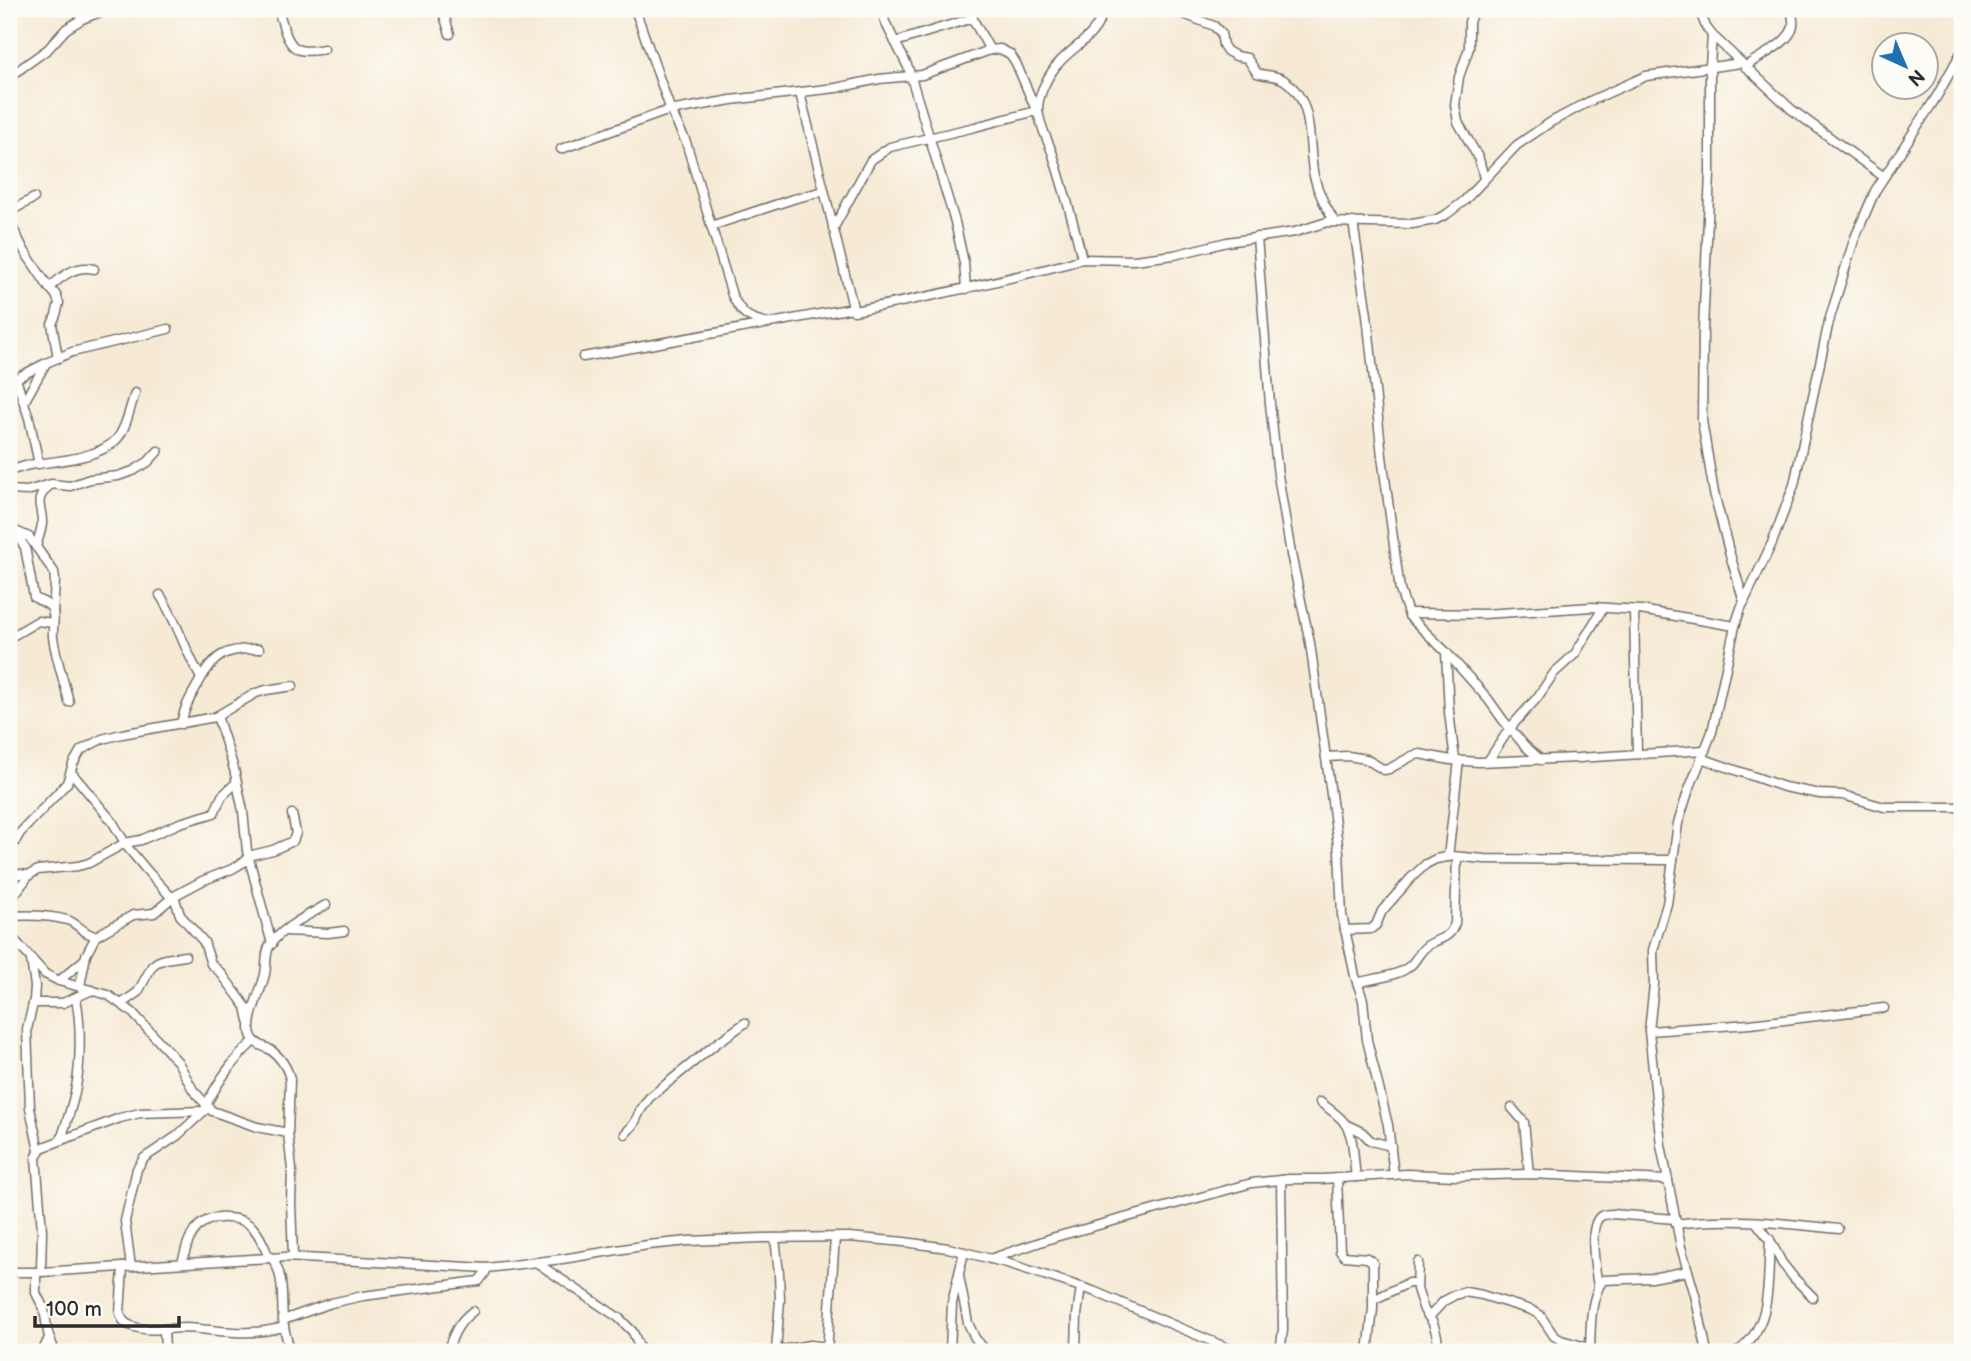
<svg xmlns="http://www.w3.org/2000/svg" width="1971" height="1361" font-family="'Balsamiq Sans',sans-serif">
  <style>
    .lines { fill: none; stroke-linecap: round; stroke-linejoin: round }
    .street-casing { stroke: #726e66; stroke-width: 11 }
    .street { stroke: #fff; stroke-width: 8 }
  </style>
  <rect width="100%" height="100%" fill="#fdfcf7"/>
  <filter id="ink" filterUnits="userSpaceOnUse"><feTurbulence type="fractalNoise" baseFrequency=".0143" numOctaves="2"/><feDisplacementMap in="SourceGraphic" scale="14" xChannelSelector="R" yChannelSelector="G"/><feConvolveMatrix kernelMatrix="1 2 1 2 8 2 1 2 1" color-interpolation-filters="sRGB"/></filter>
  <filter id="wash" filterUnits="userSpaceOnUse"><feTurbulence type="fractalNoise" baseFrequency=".00686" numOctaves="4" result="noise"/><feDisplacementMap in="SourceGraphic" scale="28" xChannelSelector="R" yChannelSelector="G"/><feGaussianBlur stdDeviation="1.57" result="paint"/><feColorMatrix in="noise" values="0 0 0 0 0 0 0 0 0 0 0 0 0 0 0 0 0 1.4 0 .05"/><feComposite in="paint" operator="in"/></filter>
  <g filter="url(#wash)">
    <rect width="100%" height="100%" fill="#f6ead5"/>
  </g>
  <g filter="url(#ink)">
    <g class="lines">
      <g class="street-casing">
        <g id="street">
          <path d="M278,9C282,20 286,47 300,50C307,52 317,50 324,49"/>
          <polyline points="442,9 450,34"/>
          <path d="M635,9L671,111L686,142L732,295C742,315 747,318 768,323"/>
          <polyline points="882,9 885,22 908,67 955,222 964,263 966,289"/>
          <polyline points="967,9 990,50"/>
          <path d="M1171,9L1214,26L1221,33L1223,45L1227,51L1236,56L1247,58L1257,73C1266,76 1276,75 1284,80C1316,101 1307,144 1314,176C1318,193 1326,207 1334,221"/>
          <polyline points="1474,9 1469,22 1469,48 1459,77 1455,105 1458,122 1479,159 1484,178"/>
          <polyline points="1699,9 1706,27 1712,35 1791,109 1884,177"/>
          <polyline points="1712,35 1710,66 1710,174 1703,330 1702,421 1714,493 1729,551 1744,602"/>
          <polyline points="895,42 973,18"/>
          <path d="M1745,67C1758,56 1790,44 1793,26C1794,21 1792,14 1791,9"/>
          <polyline points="9,77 48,49 66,29 82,19 100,12 115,9"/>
          <path d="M800,93L854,311C925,298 996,282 1066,264L1082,259L1134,260L1174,255L1227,242L1295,232L1327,222L1412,224L1435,220L1447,214L1464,201L1517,145L1551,122L1590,101L1646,76L1741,63"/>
          <polyline points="561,149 664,112 731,100 836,88 879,79 922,75 990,50 1000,49 1010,54 1016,63 1039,117"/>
          <polyline points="9,212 34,198"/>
          <polyline points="9,221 25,252 48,286 56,295 59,303 56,315 52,324 58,358"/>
          <polyline points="1353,222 1367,315 1382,456 1400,590 1409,616 1446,652 1488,699 1503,720 1525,746 1541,760"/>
          <polyline points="711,226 793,199 824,191"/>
          <polyline points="833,229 871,160 890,147 975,127 1036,111"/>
          <polyline points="1257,237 1270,404 1278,475 1291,554 1310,643 1339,852 1342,915 1355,976 1363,1000 1367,1040 1388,1125 1394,1175"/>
          <path d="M1082,259C1074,223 1064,190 1053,155C1048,140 1039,125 1038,109C1038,96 1046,80 1053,70C1069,46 1097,41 1103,9"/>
          <path d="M49,288C61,277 76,264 94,269"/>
          <polyline points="583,357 853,308"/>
          <polyline points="16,379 29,418 39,464"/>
          <polyline points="9,382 46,363 72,352 168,329"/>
          <polyline points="24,402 46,363"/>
          <path d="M9,471C17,469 26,465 35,464C59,461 99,458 117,439C127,427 130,407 135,393"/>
          <polyline points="9,490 27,491 51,484 70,486 90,479 118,476 133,471 148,462 158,451"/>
          <path d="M9,524L25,547L34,597C40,602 48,602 52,609C56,617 52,628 53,637C56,659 64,681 69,702"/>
          <polyline points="13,530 29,537 54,572 55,580 53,614"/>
          <path d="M36,547C38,539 41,532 42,524C43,506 32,502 49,486"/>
          <path d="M160,595C177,621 185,651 201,678"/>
          <polyline points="1634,610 1637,754"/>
          <polyline points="1409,613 1484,614 1592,607 1640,610 1735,626"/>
          <polyline points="9,638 38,621 53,623"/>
          <polyline points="1446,652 1449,712 1455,760"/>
          <polyline points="217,716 234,769 243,811 247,851 272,944"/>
          <path d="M181,724C185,706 189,700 198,684C214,654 226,648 259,649"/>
          <polyline points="1326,757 1348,756 1366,759 1384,770 1389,769 1412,756 1420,754 1451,760 1479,762 1578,758 1705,750"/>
          <polyline points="1701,758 1784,787 1820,794 1843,795 1884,807 1962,807"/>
          <polyline points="1488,761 1510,728 1537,698 1554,673 1575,654 1603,608"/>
          <polyline points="71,772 112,821 128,848 149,873 172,898"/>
          <polyline points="9,852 20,833 67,783 73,764 81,750 102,739 122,734 215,717 256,693 266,690 293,686"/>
          <polyline points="248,856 273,850 293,841 296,833 292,814"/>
          <polyline points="1448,857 1459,760"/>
          <polyline points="9,873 29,875"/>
          <polyline points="174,896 180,915 204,942 211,964 221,973 241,1000 246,1007 249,1021"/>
          <polyline points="9,902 29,875 38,870 78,866 89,863 125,843 141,840 180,823 214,813 222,796 237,782"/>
          <path d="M9,916C27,915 49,915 67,920C78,923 84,935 96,936L133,915L154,913L174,896L202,881L232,869L249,859"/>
          <polyline points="1345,930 1371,929 1376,925 1382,911 1411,878 1426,864 1436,859 1452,856 1485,859 1673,860"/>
          <polyline points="286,931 328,933 344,931"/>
          <polyline points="9,934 45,974 59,981 108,995 132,1012 178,1062 193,1090 212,1111 257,1127 288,1133"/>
          <polyline points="31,960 35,986 34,1000 27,1029 30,1108 39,1151"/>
          <polyline points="59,981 85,959"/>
          <path d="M1357,983C1374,978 1398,977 1411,965C1418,958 1421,948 1430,944C1442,937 1450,938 1455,923L1457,857"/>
          <polyline points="80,986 86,955 96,936"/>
          <polyline points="33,1003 63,1003 92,990"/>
          <polyline points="121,1004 138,992 152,966 157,962 165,959 185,956"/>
          <polyline points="1649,1031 1750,1024 1884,1008"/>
          <path d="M1320,1102C1328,1108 1337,1114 1343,1121C1355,1135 1353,1159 1356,1177"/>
          <path d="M206,1105C220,1079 232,1061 254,1041"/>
          <polyline points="1512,1108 1524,1122 1529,1174"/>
          <polyline points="1345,1124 1362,1132 1371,1141 1391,1146"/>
          <polyline points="625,1134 634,1124 640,1111 649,1098 717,1043 745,1023"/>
          <path d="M61,1140C66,1123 73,1105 76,1087C81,1061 81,1023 76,998"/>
          <polyline points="1337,1178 1340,1251 1344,1256 1367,1258 1373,1262 1373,1309 1368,1352"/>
          <polyline points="1756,1222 1770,1240 1782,1263 1794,1278 1813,1297"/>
          <path d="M1676,1224C1731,1217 1784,1223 1838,1229"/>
          <polyline points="775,1238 779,1273 780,1300 776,1351"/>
          <path d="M293,1257L291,1203L292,1170L288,1133L290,1080C288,1068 280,1056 269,1049C263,1046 255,1044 252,1037C244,1022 262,990 265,974C267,966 265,955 269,947C278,930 310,914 326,905"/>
          <path d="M272,1258C285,1277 281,1296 283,1319C284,1330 287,1341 291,1352"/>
          <polyline points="990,1259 1055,1237 1252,1183 1289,1179 1322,1179 1407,1174 1456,1176 1529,1174 1668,1180"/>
          <polyline points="1418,1262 1417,1289 1424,1310 1433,1323 1437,1336 1438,1352"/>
          <path d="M182,1263C185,1252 188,1237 197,1228C209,1214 241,1215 253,1228C261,1236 265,1248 269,1258"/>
          <polyline points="537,1263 619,1318 633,1332 641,1352"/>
          <path d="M123,1267L120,1313C122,1319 123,1322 129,1325C147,1333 166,1328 185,1328C223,1330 245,1337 284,1327"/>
          <polyline points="131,1267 125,1221 137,1169 144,1158 177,1136 206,1109"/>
          <polyline points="9,1272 41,1272 285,1257 487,1268 562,1259 648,1245 689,1241 761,1238 849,1237 904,1242 948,1248 1007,1263 1093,1291 1237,1352"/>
          <polyline points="36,1272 36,1293 44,1309 48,1333 55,1352"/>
          <polyline points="41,1272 42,1230 36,1158 41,1148 120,1118 140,1113 204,1111"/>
          <polyline points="959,1276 968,1323 975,1338 987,1352"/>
          <path d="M1598,1287C1596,1273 1587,1225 1601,1216C1605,1214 1608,1214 1612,1214L1675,1219"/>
          <polyline points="1373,1300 1408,1283 1417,1283"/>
          <polyline points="1429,1317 1444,1301 1455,1295 1465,1292 1482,1295 1531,1310 1540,1315 1554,1336 1561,1340 1590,1348"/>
          <polyline points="283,1320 331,1303 363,1296 479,1281 485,1273 487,1268"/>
          <polyline points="42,1352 49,1338"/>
          <polyline points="163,1352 165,1348 164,1330"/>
          <path d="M447,1352C453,1335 458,1322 473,1311"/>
          <polyline points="772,1352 810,1345 828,1347"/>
          <polyline points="827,1352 835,1237"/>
          <polyline points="950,1352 952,1303 964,1252"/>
          <polyline points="1076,1352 1077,1315 1081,1287"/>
          <polyline points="1280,1352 1283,1330 1281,1180"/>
          <path d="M1590,1352C1591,1328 1589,1300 1603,1280L1652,1278L1688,1271"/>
          <polyline points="1707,1352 1695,1295 1681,1247 1661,1145 1649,1031 1654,984 1653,950 1667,904 1678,823 1688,792 1712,732 1735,626 1741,608 1772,543 1794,485 1829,321 1854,240 1875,191 1937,96 1962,51"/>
          <path d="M1737,1352C1774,1326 1767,1279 1770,1240"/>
        </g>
      </g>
      <use href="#street" class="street"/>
    </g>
  </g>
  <rect width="1971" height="1361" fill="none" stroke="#fdfcf7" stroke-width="35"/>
  <g transform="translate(1905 66) rotate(136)"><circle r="33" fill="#fdfcf7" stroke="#a9a8a5" stroke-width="2"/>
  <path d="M0-5L12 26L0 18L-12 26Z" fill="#1f6fb2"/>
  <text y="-10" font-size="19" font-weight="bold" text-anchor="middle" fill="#2b2b2b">N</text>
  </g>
  <path d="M35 1316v10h144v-10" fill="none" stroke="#2b2b2b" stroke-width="3.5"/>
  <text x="46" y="1316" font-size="21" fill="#2b2b2b" stroke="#fdfcf7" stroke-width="5" paint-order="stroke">100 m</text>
</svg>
